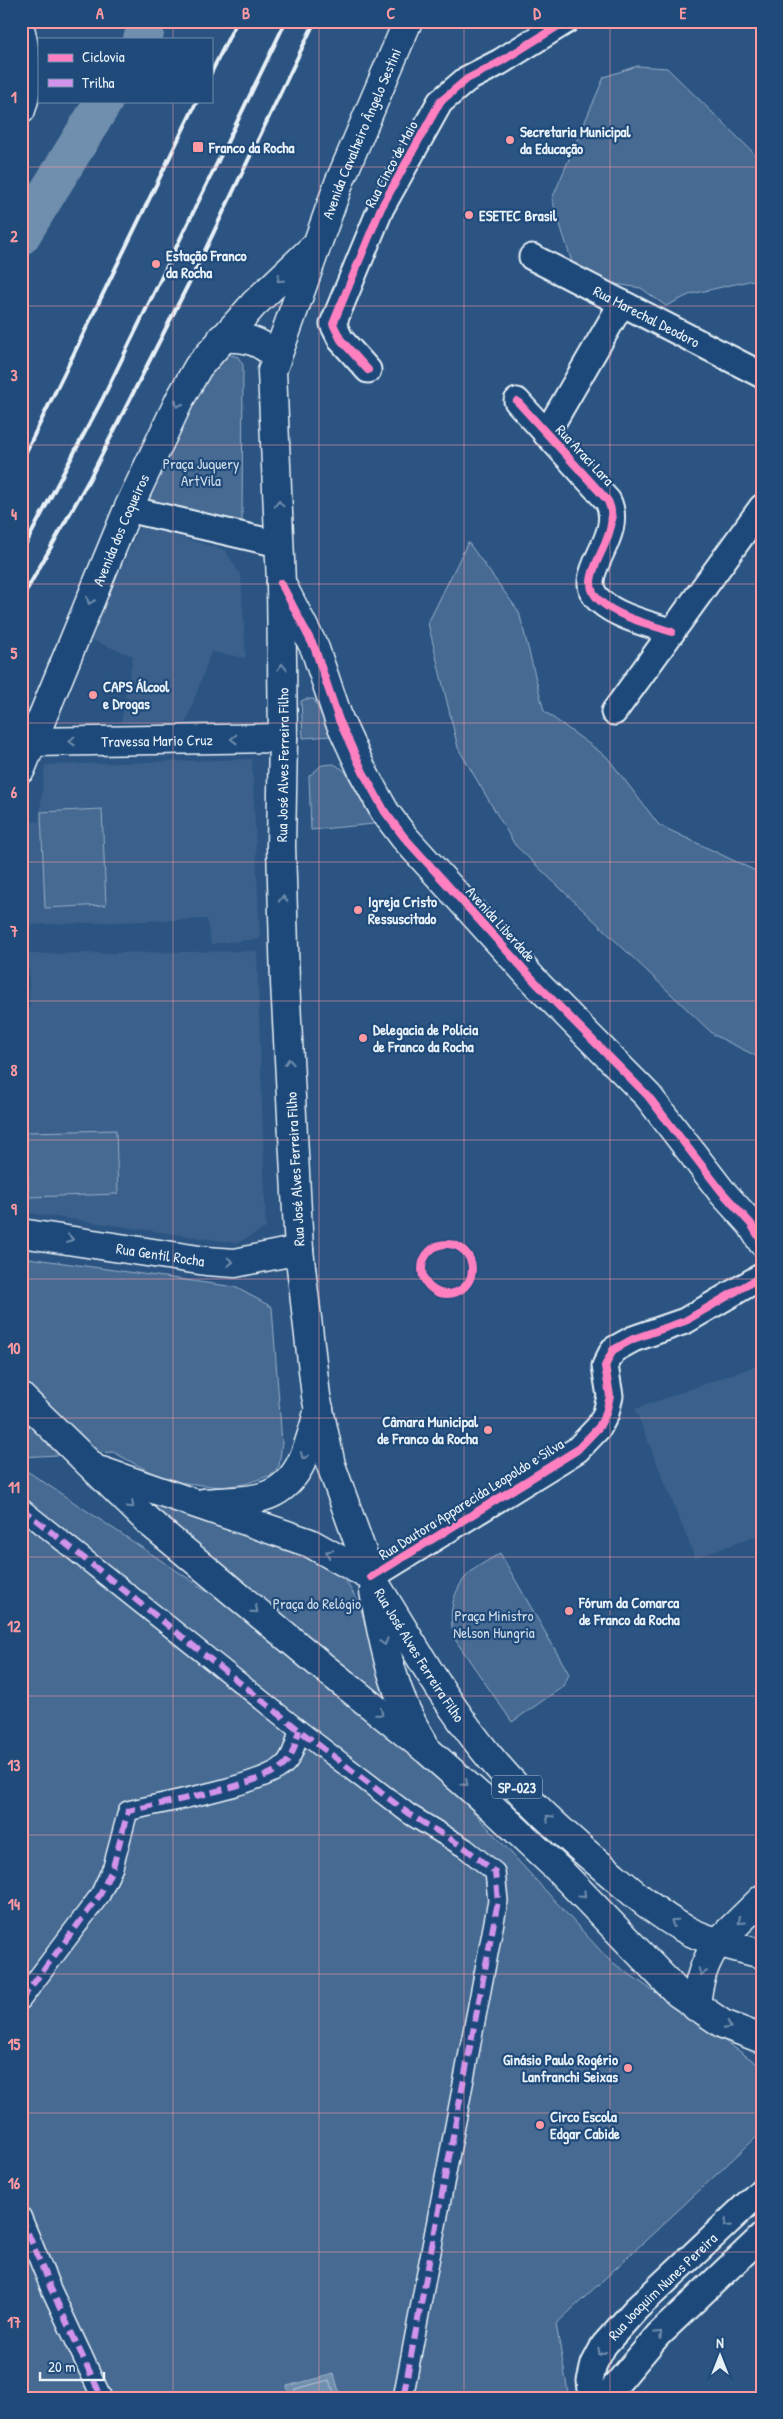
<svg xmlns="http://www.w3.org/2000/svg" width="783" height="2419" font-family="'Patrick Hand',sans-serif">
  <style>
    .built { fill: #3a608b }
    .green { fill: #476b93; stroke: #98aec6 }
    .water { fill: #708ead; stroke: #a0b6cb }
    .lines { fill: none; stroke-linecap: round; stroke-linejoin: round }
    .shore { stroke: #b8c9da; stroke-width: 1 }
    .river { stroke: #708ead; stroke-width: 38 }
    .pedestrian-casing { stroke: #e8f1f8; stroke-width: 22 }
    .minor-casing { stroke: #e8f1f8; stroke-width: 29 }
    .tertiary-casing { stroke: #e8f1f8; stroke-width: 31 }
    .secondary-casing { stroke: #e8f1f8; stroke-width: 31 }
    .primary-casing { stroke: #e8f1f8; stroke-width: 31 }
    .pedestrian { stroke: #1f4a7a; stroke-width: 19 }
    .minor { stroke: #1f4a7a; stroke-width: 25 }
    .tertiary { stroke: #1f4a7a; stroke-width: 28 }
    .secondary { stroke: #1f4a7a; stroke-width: 28 }
    .primary { stroke: #1f4a7a; stroke-width: 28 }
    .rail { stroke: #e8f1f8; stroke-width: 4 }
    .quiet { stroke: #d193ec; stroke-width: 6; stroke-dasharray: 12 6; stroke-linecap: butt }
    .cycleway-casing { stroke: #1f4a7a; stroke-width: 11 }
    .cycleway { stroke: #ff80c0; stroke-width: 8 }
    .oneway { stroke: #6f8dac }
    .grid { fill: none; stroke: #ff9aa2; stroke-width: 1; stroke-opacity: 0.55 }
    .poi-dot { fill: #ff9aa2; stroke: #1f4a7a; stroke-width: 2 }
    .labels { text-anchor: middle; dominant-baseline: central; stroke-width: 4.5; stroke-linejoin: round; paint-order: stroke }
    .shield { fill: #1f4a7a; stroke: #acbfd2; stroke-width: 1 }
    .shield-label { font-size: 14px; font-weight: bold; fill: #e8f1f8 }
    .poi-label { font-size: 15px; font-weight: bold; fill: #e8f1f8; stroke: #1f4a7a; text-anchor: start }
    .street-label { font-size: 15px; fill: #e8f1f8; stroke: #1f4a7a }
    .park-label { font-size: 15px; fill: #d0dde9; stroke: #1f4a7a }
    .neatline { fill: none; stroke: #ff9aa2; stroke-width: 2 }
    .grid-label { font-size: 16px; text-anchor: middle; font-weight: bold; fill: #ff9aa2 }
  </style>
  <rect width="100%" height="100%" fill="#2b5482"/>
  <filter id="ink" filterUnits="userSpaceOnUse"><feTurbulence type="fractalNoise" baseFrequency=".02" numOctaves="2"/><feDisplacementMap in="SourceGraphic" scale="10" xChannelSelector="R" yChannelSelector="G"/><feConvolveMatrix kernelMatrix="1 2 1 2 8 2 1 2 1" color-interpolation-filters="sRGB"/></filter>
  <g filter="url(#ink)">
    <g class="built">
      <polygon points="140,526 225,550 241,576 246,658 211,652 186,723 121,722 133,656 89,639"/>
      <polygon points="252,759 260,939 211,944 207,919 24,925 21,824 39,821 45,765"/>
      <polygon points="257,951 266,1228 237,1243 21,1212 21,1008 30,1008 28,954"/>
      <polygon points="755,1366 762,1380 762,1534 695,1558 635,1409"/>
    </g>
    <g class="green">
      <polygon points="637,66 667,68 762,161 762,278 691,294 666,306 641,288 577,278 552,199 604,77"/>
      <polygon points="227,354 238,357 243,365 242,525 136,501 213,366"/>
      <polygon points="468,542 519,612 544,711 607,757 659,825 762,874 762,1059 714,1035 515,845 458,748 428,623"/>
      <polygon points="306,699 314,699 331,736 303,738 301,701"/>
      <polygon points="334,764 345,771 374,824 311,830 309,776 322,765"/>
      <polygon points="102,809 106,905 45,908 41,812"/>
      <polygon points="116,1130 118,1194 29,1197 26,1132"/>
      <polygon points="21,1257 235,1287 272,1307 282,1443 279,1466 271,1475 245,1484 220,1487 167,1481 113,1452 21,1457"/>
      <polygon points="21,1467 303,1655 416,1749 609,1960 762,2067 762,2132 556,2324 569,2398 21,2398"/>
      <polygon points="155,1503 319,1560 343,1577 358,1601 370,1637 387,1701 153,1512"/>
      <path d="M500,1553L569,1674L564,1686L512,1722L456,1641C446,1617 452,1587 473,1570C481,1564 491,1559 500,1553Z"/>
    </g>
    <polygon class="water" points="334,2374 341,2398 290,2398 287,2386"/>
    <g class="lines">
      <polyline class="shore" points="295,2398 295,2389 329,2380 336,2398"/>
      <g class="river">
        <polyline points="142,39 145,33"/>
        <polyline points="21,236 104,101"/>
      </g>
      <g class="pedestrian-casing">
        <g id="pedestrian">
          <polyline points="21,1508 299,1730 409,1814 465,1848 495,1872 498,1901 403,2398"/>
          <path d="M21,2000L100,1895L113,1867L128,1811C160,1803 267,1785 286,1763C294,1754 296,1741 299,1730"/>
          <polyline points="21,2216 51,2289 102,2398"/>
        </g>
      </g>
      <g class="minor-casing">
        <g id="minor">
          <path id="s1" d="M532,257L762,375"/>
          <polyline points="368,370 341,340 333,324 381,208 440,102 467,79 500,62 566,21"/>
          <path d="M517,401L608,501C626,539 570,576 600,601C618,617 649,624 672,632"/>
          <polyline points="546,434 622,303"/>
          <polyline points="128,509 279,544"/>
          <polyline points="614,712 762,507"/>
          <polyline points="371,1577 577,1450 599,1427 606,1413 610,1396 605,1366 613,1350 633,1339 685,1321 762,1276"/>
          <path id="s2" d="M592,2398L590,2381L594,2364L604,2345L636,2309L762,2190"/>
          <polyline points="605,2398 658,2335 762,2236"/>
        </g>
      </g>
      <g class="tertiary-casing">
        <g id="tertiary">
          <path d="M21,32C27,59 30,84 21,110"/>
          <polyline points="281,583 315,649 339,720 363,772 385,812 404,837 538,985 648,1096 722,1192 751,1224 762,1242"/>
          <polyline points="718,1942 762,1899"/>
        </g>
      </g>
      <g class="secondary-casing">
        <g id="secondary">
          <path d="M222,338C245,337 259,340 276,356"/>
          <path id="s3" d="M31,742L283,738"/>
          <path id="s4" d="M21,769L128,509L180,399L198,367L254,304L314,247"/>
          <path id="s5" d="M21,1233L206,1261L235,1263L299,1250"/>
          <path id="s6" d="M371,1577L331,1465L316,1396L299,1250L285,982L281,846L283,738L281,583L272,371L339,183L408,21"/>
        </g>
      </g>
      <g class="primary-casing">
        <g id="primary">
          <polyline points="21,1397 148,1521 322,1666 428,1751 494,1809 559,1870 678,1993 723,2024 762,2039"/>
          <polyline points="101,1471 310,1543 371,1577"/>
          <path d="M204,1503C223,1501 245,1502 262,1497C302,1486 309,1443 319,1409"/>
          <path id="s7" d="M371,1577C409,1637 443,1700 488,1755C522,1796 563,1834 604,1868C629,1889 654,1912 683,1928C706,1941 736,1947 762,1954"/>
          <path d="M374,1591C383,1643 394,1697 423,1742"/>
          <path d="M696,2007C698,1981 704,1963 718,1942"/>
        </g>
      </g>
      <use href="#pedestrian" class="pedestrian"/>
      <use href="#minor" class="minor"/>
      <use href="#tertiary" class="tertiary"/>
      <use href="#secondary" class="secondary"/>
      <use href="#primary" class="primary"/>
      <g class="rail">
        <polyline points="211,73 237,21"/>
        <polyline points="21,462 197,101"/>
        <polyline points="21,553 102,400 286,21"/>
        <polyline points="21,600 90,478 197,267 315,21"/>
      </g>
      <g class="quiet">
        <polyline points="21,1508 299,1730 409,1814 465,1848 495,1872 498,1901 403,2398"/>
        <path d="M21,2000L100,1895L113,1867L128,1811C160,1803 267,1785 286,1763C294,1754 296,1741 299,1730"/>
        <polyline points="21,2216 51,2289 102,2398"/>
      </g>
      <g class="cycleway-casing">
        <g id="cycleway">
          <polyline points="368,370 341,340 333,324 381,208 440,102 467,79 500,62 566,21"/>
          <path d="M517,401L608,501C626,539 570,576 600,601C618,617 649,624 672,632"/>
          <polyline points="281,583 315,649 339,720 363,772 385,812 404,837 538,985 648,1096 722,1192 751,1224 762,1242"/>
          <circle cx="447" cy="1269" r="25"/>
          <polyline points="371,1577 577,1450 599,1427 606,1413 610,1396 605,1366 613,1350 633,1339 685,1321 762,1276"/>
        </g>
      </g>
      <use href="#cycleway" class="cycleway"/>
    </g>
    <defs><path id="oneway-chevron" d="M-2-3.5L2.5 0L-2 3.5" fill="none" stroke-width="1.6" stroke-linecap="round" stroke-linejoin="round" transform="scale(1.25)"/></defs>
    <g class="oneway">
      <use href="#oneway-chevron" transform="translate(280 279) rotate(137)"/>
      <use href="#oneway-chevron" transform="translate(178 404) rotate(117)"/>
      <use href="#oneway-chevron" transform="translate(279 504) rotate(-91)"/>
      <use href="#oneway-chevron" transform="translate(90 601) rotate(113)"/>
      <use href="#oneway-chevron" transform="translate(282 667) rotate(-91)"/>
      <use href="#oneway-chevron" transform="translate(234 739) rotate(179)"/>
      <use href="#oneway-chevron" transform="translate(72 741) rotate(179)"/>
      <use href="#oneway-chevron" transform="translate(283 899) rotate(-92)"/>
      <use href="#oneway-chevron" transform="translate(289 1062) rotate(-93)"/>
      <use href="#oneway-chevron" transform="translate(70 1239) rotate(8)"/>
      <use href="#oneway-chevron" transform="translate(230 1262) rotate(1)"/>
      <use href="#oneway-chevron" transform="translate(304 1456) rotate(112)"/>
      <use href="#oneway-chevron" transform="translate(131 1505) rotate(43)"/>
      <use href="#oneway-chevron" transform="translate(329 1553) rotate(-153)"/>
      <use href="#oneway-chevron" transform="translate(255 1610) rotate(40)"/>
      <use href="#oneway-chevron" transform="translate(384 1642) rotate(74)"/>
      <use href="#oneway-chevron" transform="translate(380 1713) rotate(39)"/>
      <use href="#oneway-chevron" transform="translate(465 1783) rotate(42)"/>
      <use href="#oneway-chevron" transform="translate(549 1818) rotate(-136)"/>
      <use href="#oneway-chevron" transform="translate(583 1895) rotate(46)"/>
      <use href="#oneway-chevron" transform="translate(741 1921) rotate(137)"/>
      <use href="#oneway-chevron" transform="translate(674 1922) rotate(-147)"/>
      <use href="#oneway-chevron" transform="translate(702 1972) rotate(109)"/>
      <use href="#oneway-chevron" transform="translate(728 2026) rotate(27)"/>
      <use href="#oneway-chevron" transform="translate(727 2224) rotate(137)"/>
      <use href="#oneway-chevron" transform="translate(659 2334) rotate(-45)"/>
      <use href="#oneway-chevron" transform="translate(601 2352) rotate(120)"/>
    </g>
  </g>
  <path class="grid" d="M173,21V39M319,21V2398M464,21V2398M610,21V2398M173,101V2398M21,167H762M21,306H762M21,445H762M21,584H762M21,723H762M21,862H762M21,1001H762M21,1140H762M21,1279H762M21,1418H762M21,1557H762M21,1696H762M21,1835H762M21,1974H762M21,2113H762M21,2252H762"/>
  <g class="poi-dot">
    <circle cx="510" cy="140" r="5"/>
    <rect x="192" y="141" width="12" height="12" rx="2.5"/>
    <circle cx="469" cy="215" r="5"/>
    <circle cx="156" cy="264" r="5"/>
    <circle cx="93" cy="695" r="5"/>
    <circle cx="358" cy="910" r="5"/>
    <circle cx="363" cy="1038" r="5"/>
    <circle cx="488" cy="1430" r="5"/>
    <circle cx="569" cy="1611" r="5"/>
    <circle cx="628" cy="2068" r="5"/>
    <circle cx="540" cy="2125" r="5"/>
  </g>
  <g class="labels">
    <rect class="shield" x="492" y="1775.5" width="50" height="23" rx="4"/>
    <g class="shield-label">
      <text x="517" y="1787">SP-023</text>
    </g>
    <g class="poi-label">
      <text x="520" y="131">Secretaria Municipal<tspan x="520" dy="17">da Educação</tspan></text>
      <text x="209" y="147">Franco da Rocha</text>
      <text x="479" y="215">ESETEC Brasil</text>
      <text x="166" y="255">Estação Franco<tspan x="166" dy="17">da Rocha</tspan></text>
      <text x="103" y="686">CAPS Álcool<tspan x="103" dy="17">e Drogas</tspan></text>
      <text x="368" y="901">Igreja Cristo<tspan x="368" dy="17">Ressuscitado</tspan></text>
      <text x="373" y="1029">Delegacia de Polícia<tspan x="373" dy="17">de Franco da Rocha</tspan></text>
      <text x="478" y="1421" text-anchor="end">Câmara Municipal<tspan x="478" dy="17">de Franco da Rocha</tspan></text>
      <text x="579" y="1602">Fórum da Comarca<tspan x="579" dy="17">de Franco da Rocha</tspan></text>
      <text x="618" y="2059" text-anchor="end">Ginásio Paulo Rogério<tspan x="618" dy="17">Lanfranchi Seixas</tspan></text>
      <text x="550" y="2116">Circo Escola<tspan x="550" dy="17">Edgar Cabide</tspan></text>
    </g>
    <g class="street-label">
      <text stroke="none"><textPath href="#s6" startOffset="1470">Avenida Cavalheiro Ângelo Sestini</textPath></text>
      <text transform="translate(391 164) rotate(-62)">Rua Cinco de Maio</text>
      <text stroke="none"><textPath href="#s1" startOffset="129">Rua Marechal Deodoro</textPath></text>
      <text transform="translate(585 455) rotate(47)">Rua Araci Lara</text>
      <text stroke="none"><textPath href="#s4" startOffset="259">Avenida dos Coqueiros</textPath></text>
      <text stroke="none"><textPath href="#s3" startOffset="126">Travessa Mario Cruz</textPath></text>
      <text stroke="none"><textPath href="#s6" startOffset="822">Rua José Alves Ferreira Filho</textPath></text>
      <text transform="translate(501 924) rotate(48)">Avenida Liberdade</text>
      <text transform="translate(295 1169) rotate(-93)">Rua José Alves Ferreira Filho</text>
      <text stroke="none"><textPath href="#s5" startOffset="141">Rua Gentil Rocha</textPath></text>
      <text transform="translate(471 1499) rotate(-32)">Rua Doutora Apparecida Leopoldo e Silva</text>
      <text stroke="none"><textPath href="#s7" startOffset="92">Rua José Alves Ferreira Filho</textPath></text>
      <text stroke="none"><textPath href="#s2" startOffset="139">Rua Joaquim Nunes Pereira</textPath></text>
    </g>
    <g class="park-label">
      <text x="201" y="463">Praça Juquery<tspan x="201" dy="17">ArtVila</tspan></text>
      <text x="317" y="1603">Praça do Relógio</text>
      <text x="494" y="1615">Praça Ministro<tspan x="494" dy="17">Nelson Hungria</tspan></text>
    </g>
  </g>
  <rect width="783" height="2419" fill="none" stroke="#1f4a7a" stroke-width="55"/>
  <rect x="38" y="38" width="175" height="65" fill="#1f4a7a" stroke="#6f8dac"/>
  <rect x="48" y="54" width="25" height="8" fill="#ff80c0" stroke="#6f8dac"/>
  <text x="82" y="62" font-size="15" fill="#e8f1f8">Ciclovia</text>
  <rect x="48" y="79" width="25" height="8" fill="#d193ec" stroke="#6f8dac"/>
  <text x="82" y="88" font-size="15" fill="#e8f1f8">Trilha</text>
  <g transform="translate(720 2356)" stroke="#1f4a7a" stroke-width="4" paint-order="stroke">
  <path d="M0-4L9 19L0 12L-9 19Z" fill="#e8f1f8"/>
  <text y="-8" font-size="14" font-weight="bold" text-anchor="middle" fill="#e8f1f8">N</text>
  </g>
  <path d="M40 2372v8h64v-8" fill="none" stroke="#e8f1f8" stroke-width="2.5"/>
  <text x="48" y="2372" font-size="15" fill="#e8f1f8" stroke="#1f4a7a" stroke-width="4" paint-order="stroke">20 m</text>
  <rect x="28" y="28" width="728" height="2364" class="neatline"/>
  <g class="grid-label">
    <text x="100" y="19">A</text>
    <text x="246" y="19">B</text>
    <text x="391" y="19">C</text>
    <text x="537" y="19">D</text>
    <text x="683" y="19">E</text>
    <text x="14" y="103">1</text>
    <text x="14" y="242">2</text>
    <text x="14" y="381">3</text>
    <text x="14" y="520">4</text>
    <text x="14" y="659">5</text>
    <text x="14" y="798">6</text>
    <text x="14" y="937">7</text>
    <text x="14" y="1076">8</text>
    <text x="14" y="1215">9</text>
    <text x="14" y="1354">10</text>
    <text x="14" y="1493">11</text>
    <text x="14" y="1632">12</text>
    <text x="14" y="1771">13</text>
    <text x="14" y="1910">14</text>
    <text x="14" y="2050">15</text>
    <text x="14" y="2189">16</text>
    <text x="14" y="2328">17</text>
  </g>
</svg>
